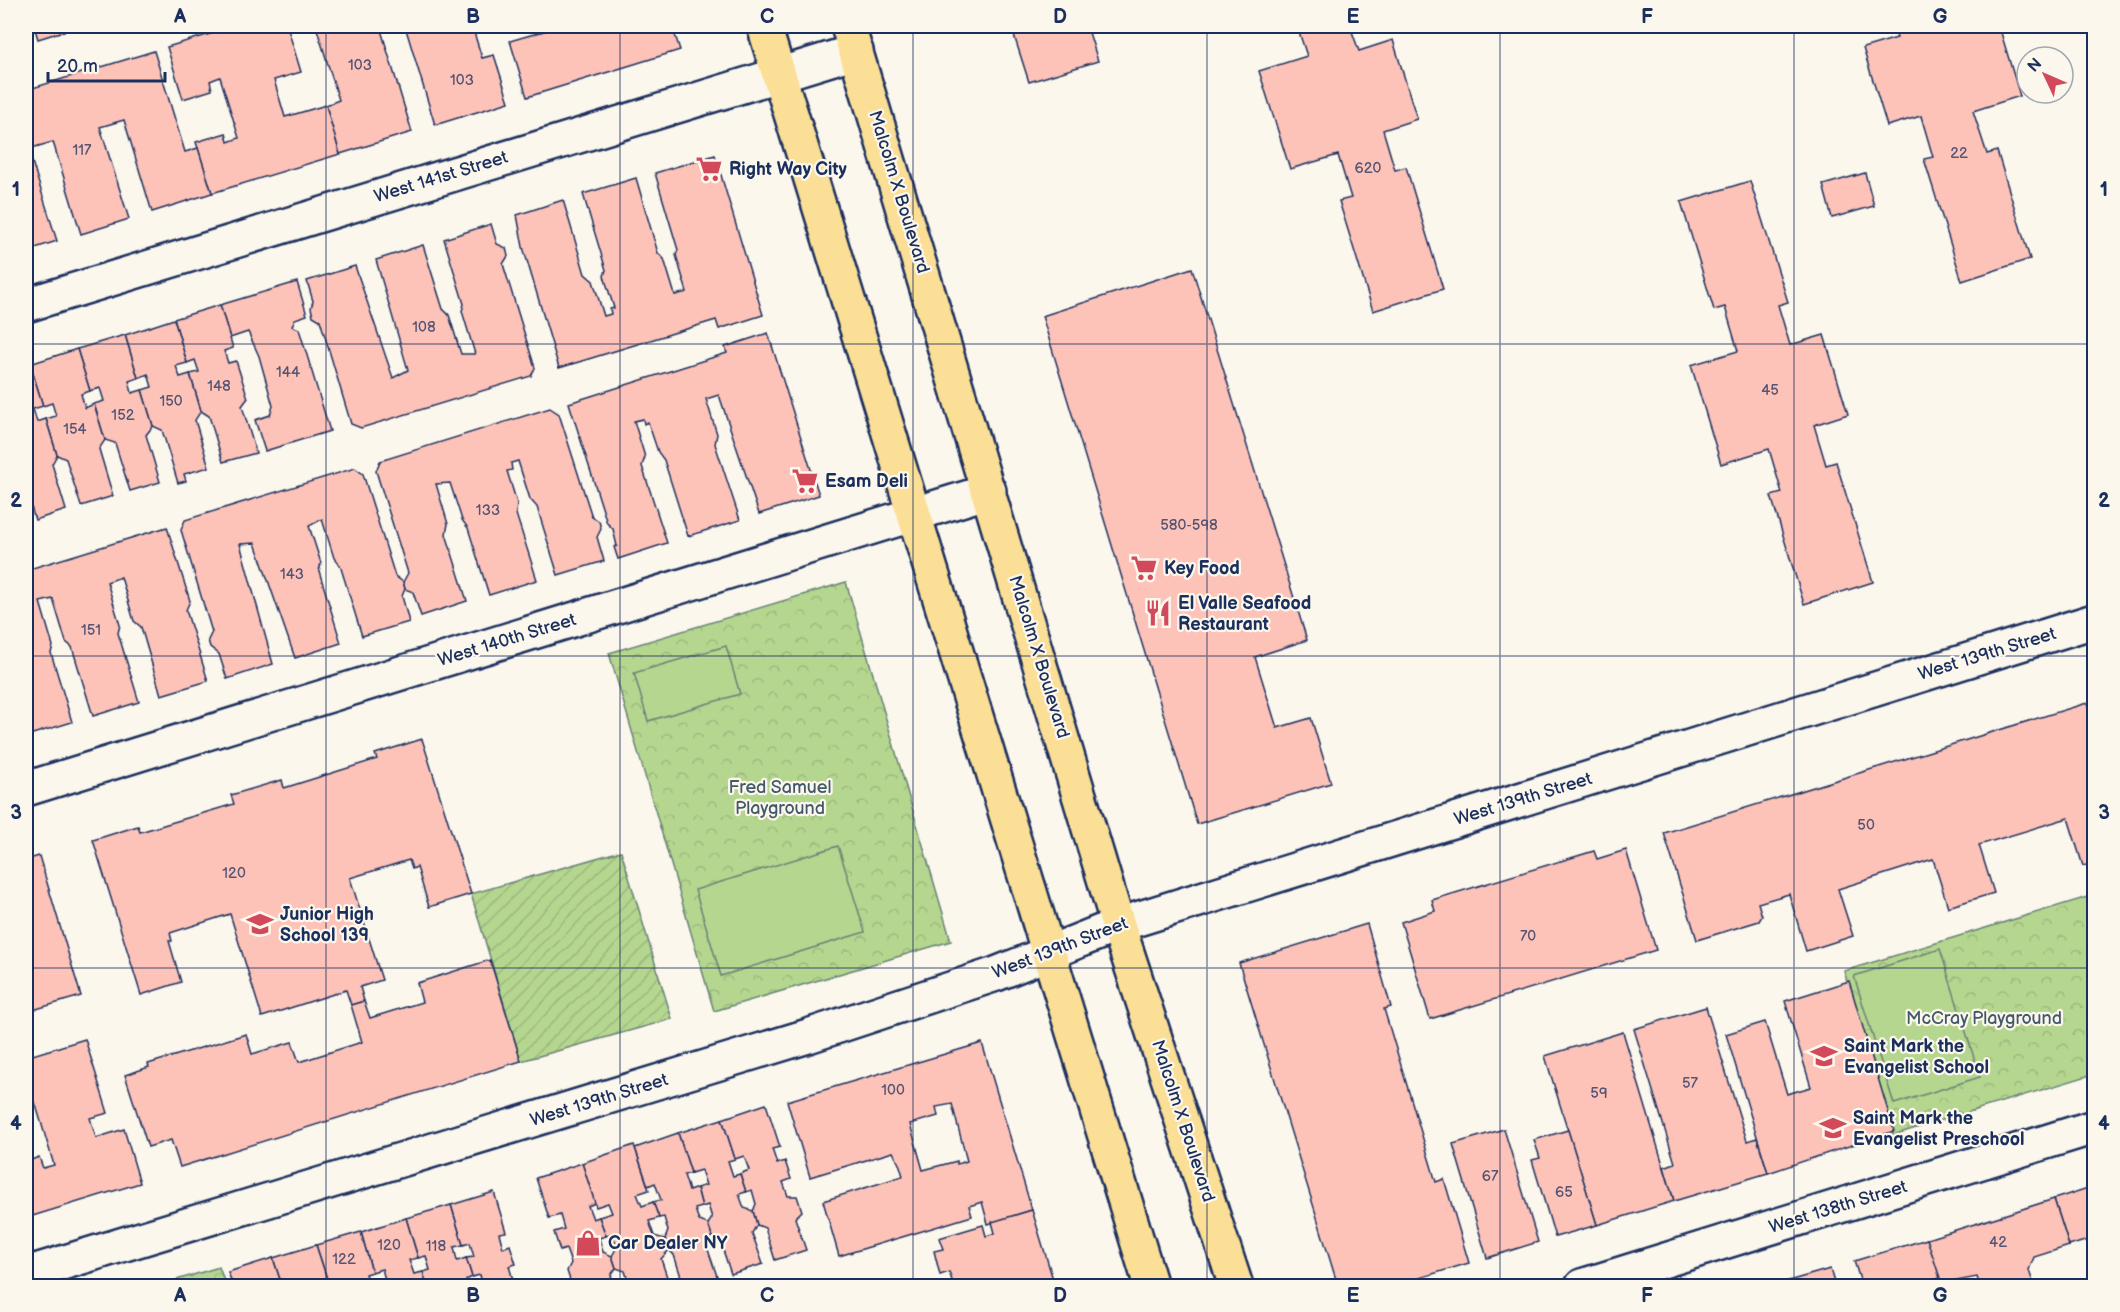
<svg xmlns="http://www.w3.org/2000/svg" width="2120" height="1312" font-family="'Balsamiq Sans',sans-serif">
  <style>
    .park { fill: url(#park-crowns); stroke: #688276; stroke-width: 1.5 }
    .garden { fill: url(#garden-furrows); stroke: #688276; stroke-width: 1.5 }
    .pitch { fill: #b5d68f; stroke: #688276; stroke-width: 1.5 }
    .building { fill: #fec3b8; stroke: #1b2f5e; stroke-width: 1.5; fill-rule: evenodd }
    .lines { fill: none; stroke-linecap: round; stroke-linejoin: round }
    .minor-casing { stroke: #1b2f5e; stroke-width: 38 }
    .major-casing { stroke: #1b2f5e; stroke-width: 38 }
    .minor { stroke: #fbf7ec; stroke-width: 33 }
    .major { stroke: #fbdf96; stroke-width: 33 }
    .grid { fill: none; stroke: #1b2f5e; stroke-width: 1.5; stroke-opacity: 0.55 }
    .labels { text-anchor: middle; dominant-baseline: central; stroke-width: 4.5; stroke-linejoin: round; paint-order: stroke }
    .number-label { font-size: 15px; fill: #545474 }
    .poi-label { font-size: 18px; font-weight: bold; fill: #1b2f5e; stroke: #fbf7ec; text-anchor: start }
    .street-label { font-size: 18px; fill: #1b2f5e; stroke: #fbf7ec }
    .park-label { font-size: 18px; fill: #42596a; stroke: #fbf7ec }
    .neatline { fill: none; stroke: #1b2f5e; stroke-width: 2 }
    .grid-label { font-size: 20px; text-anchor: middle; font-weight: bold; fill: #1b2f5e }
  </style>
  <defs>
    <pattern id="park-crowns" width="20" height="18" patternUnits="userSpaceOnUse" patternTransform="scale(1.5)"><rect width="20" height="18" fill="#b5d68f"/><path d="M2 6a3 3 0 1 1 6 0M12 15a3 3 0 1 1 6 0" fill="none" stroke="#9bb87e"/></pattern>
    <pattern id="garden-furrows" width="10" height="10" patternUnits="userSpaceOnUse" patternTransform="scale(1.5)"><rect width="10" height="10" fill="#b5d68f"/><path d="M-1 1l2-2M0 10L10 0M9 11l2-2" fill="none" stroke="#9bb87e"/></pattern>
  </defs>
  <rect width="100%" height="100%" fill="#fbf7ec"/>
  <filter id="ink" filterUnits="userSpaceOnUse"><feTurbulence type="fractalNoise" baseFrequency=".0167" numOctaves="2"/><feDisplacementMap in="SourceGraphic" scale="12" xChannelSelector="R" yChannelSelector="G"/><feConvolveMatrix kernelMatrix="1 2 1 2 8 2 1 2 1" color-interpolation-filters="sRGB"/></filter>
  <g filter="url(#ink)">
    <g class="park">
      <polygon points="846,582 951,941 714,1011 609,653"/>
      <polygon points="2094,895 2094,1074 1893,1135 1844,971"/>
      <polygon points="219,1267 226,1286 157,1286"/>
    </g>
    <polygon class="garden" points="621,851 672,1019 521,1061 471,894"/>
    <g class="pitch">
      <polygon points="726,646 740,694 648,721 634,673"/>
      <polygon points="838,846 865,932 721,976 695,890"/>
      <polygon points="1940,949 1980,1077 1894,1104 1854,976"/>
    </g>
    <g class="building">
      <polygon points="34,26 80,26 38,39"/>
      <polygon points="237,26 287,26 301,72 274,80 285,117 326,105 340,154 212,193 196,142 226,133 228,142 239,138 220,77 210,81 212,90 183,99 167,47"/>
      <polygon points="316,26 395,26 381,30 412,132 340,154 326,105 339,100"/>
      <polygon points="405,26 472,26 482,58 494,55 509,102 435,125"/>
      <polygon points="561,26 672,26 680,50 527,97 510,41"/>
      <polygon points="1011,26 1087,26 1098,61 1029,82"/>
      <polygon points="1297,26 1350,26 1359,51 1393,40 1417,119 1383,130 1395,170 1406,167 1443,289 1373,311 1339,201 1351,198 1338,155 1290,169 1259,71 1307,56"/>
      <polygon points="1893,26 1999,26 2020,96 1973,111 1987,154 1997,151 2030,259 1962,281 1924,159 1933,157 1921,116 1887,126 1863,48 1897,38"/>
      <polygon points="154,51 185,152 198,148 212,193 152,212 124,120 100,127 129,219 81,234 53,142 28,149 57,241 26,251 26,90"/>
      <polygon points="715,155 763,315 719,329 716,320 559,368 523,247 517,215 563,200 585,274 593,281 604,316 611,314 610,309 614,308 604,276 606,270 583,194 636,178 658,253 664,259 675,295 687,292 676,255 678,250 655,173"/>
      <polygon points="1865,173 1874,206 1832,218 1823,185"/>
      <polygon points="1750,181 1788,302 1778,305 1790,345 1824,335 1848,414 1814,425 1826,465 1836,462 1873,582 1804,604 1771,496 1782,493 1769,449 1721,464 1691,365 1738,351 1725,307 1714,310 1681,202"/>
      <polygon points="491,224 497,244 506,248 508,256 503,264 535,368 531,376 361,428 351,424 320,320 313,316 311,308 313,301 307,281 355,266 393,378 408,370 376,260 423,245 443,309 449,315 461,354 475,354 462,311 464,304 444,239"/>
      <polygon points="1192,268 1307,640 1255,657 1277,728 1311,718 1331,783 1197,824 1042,316"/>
      <polygon points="297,282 307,315 295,319 292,326 299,329 330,431 265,451 255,420 270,415 273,406 259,356 248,332 230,338 220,305"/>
      <polygon points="220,305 233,348 224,351 228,363 236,361 248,398 242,406 256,453 223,462 209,416 201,411 190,374 199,372 195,360 187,363 174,319"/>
      <polygon points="174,319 187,363 176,366 180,377 190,374 201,411 195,420 209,467 184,474 186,481 178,483 162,430 153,426 142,390 152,387 148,374 138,378 125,335"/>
      <polygon points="768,333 819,495 759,514 719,395 706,399 717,434 715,444 740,520 688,536 664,460 658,452 648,422 644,424 643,419 634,421 645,457 642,466 667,543 618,559 614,547 617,546 613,529 607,523 569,403 727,353 725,347"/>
      <polygon points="125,335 138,378 129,381 132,393 142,390 153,426 146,435 160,482 130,491 115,443 105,440 94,404 104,401 100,388 90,391 77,349"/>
      <polygon points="77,349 90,391 81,394 85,408 94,404 105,440 99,449 113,496 81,506 66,459 57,455 46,419 56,416 52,403 43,406 30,364"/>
      <polygon points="30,364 43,406 33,409 37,422 46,419 57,455 52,464 66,510 35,520 26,490 26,365"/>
      <polygon points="550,408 559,414 592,517 599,521 601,529 597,537 604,561 558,575 537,507 530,499 518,461 511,463 512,470 507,471 517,503 516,514 537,580 489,595 468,528 462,520 450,483 436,484 448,524 446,534 467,601 421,616 413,592 405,589 403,582 408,573 376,471 380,461"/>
      <polygon points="355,468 363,474 395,576 403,582 405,589 402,596 409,622 362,636 340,565 334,558 322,519 309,526 321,563 319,571 341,643 295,658 255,543 240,544 273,664 227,679 219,654 210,647 208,640 212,632 181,530 185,520"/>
      <polygon points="167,527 190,601 186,610 208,681 161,695 141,627 134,621 121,577 107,582 120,625 118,633 139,702 93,716 72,647 66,642 53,599 40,602 53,646 51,653 72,722 26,736 26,570"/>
      <polygon points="2094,701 2094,726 2087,703"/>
      <polygon points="2087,703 2094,726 2094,747 2091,748 2094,759 2094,863 2083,866 2068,818 1979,845 1994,893 1948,907 1933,859 1838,889 1853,936 1806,951 1789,894 1758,903 1762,916 1759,921 1697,940 1664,833"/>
      <polygon points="422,739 471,894 429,907 417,867 412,869 409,860 350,878 382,980 360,987 364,1001 351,1005 346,990 262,1017 230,914 170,933 172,941 169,941 181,982 141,995 93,840 138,826 140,832 234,804 231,795 282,780 284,788 377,759 375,754"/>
      <polygon points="1626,850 1656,950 1430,1019 1401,922 1435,911 1432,900 1594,851 1597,859"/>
      <polygon points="39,856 81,996 26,1012 26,860"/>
      <polygon points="1367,924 1391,1007 1384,1009 1436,1182 1444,1179 1469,1263 1393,1286 1338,1286 1239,963"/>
      <polygon points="490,960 521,1061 180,1167 171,1140 148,1147 125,1075 149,1067 148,1064 246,1034 252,1054 292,1042 299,1062 362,1042 351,1005 364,1001 370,1018 422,1002 417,983"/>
      <polygon points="1849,981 1894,1131 1768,1173 1726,1034 1765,1022 1787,1094 1811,1087 1785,1001"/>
      <polygon points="1706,1007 1747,1141 1757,1138 1768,1173 1674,1201 1664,1167 1675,1163 1634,1029"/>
      <polygon points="1623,1032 1674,1201 1597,1225 1545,1056"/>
      <polygon points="85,1039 108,1113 90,1118 96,1138 124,1129 140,1183 26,1218 26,1162 39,1157 43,1168 54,1165 35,1102 26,1106 26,1057"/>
      <path d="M982,1043L1032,1210L988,1224L982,1202L969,1206L972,1216L839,1256L823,1201L903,1176L900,1166L893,1152L810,1177L787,1101ZM952,1104L967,1161L957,1164V1161L923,1170L910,1124L938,1116L936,1107Z"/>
      <polygon points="766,1104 780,1147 772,1149 777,1164 785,1161 791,1179 783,1182 788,1196 797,1196 802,1211 795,1218 806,1250 775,1260 765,1228 757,1225 753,1211 756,1204 752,1190 746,1192 740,1174 749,1170 744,1156 735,1159 722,1119"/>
      <polygon points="722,1119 735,1159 728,1161 733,1176 740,1174 746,1192 739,1194 744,1208 753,1211 757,1225 752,1233 763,1264 731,1274 720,1241 712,1236 708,1224 712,1218 708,1205 702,1207 697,1188 706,1185 701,1170 691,1173 678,1133"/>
      <polygon points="1504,1129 1538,1242 1487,1258 1453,1144"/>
      <polygon points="1568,1130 1597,1225 1555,1237 1532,1160 1540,1158 1534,1140"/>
      <polygon points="678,1133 691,1173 684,1175 689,1191 697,1188 702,1207 695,1209 699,1221 708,1224 712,1236 706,1244 718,1279 695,1286 684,1286 674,1255 669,1250 665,1239 668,1231 664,1217 659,1218 653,1202 661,1200 655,1183 648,1186 635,1148"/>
      <polygon points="634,1145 649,1190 637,1194 642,1206 653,1202 659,1218 649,1221 654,1236 665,1239 669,1250 661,1259 670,1286 630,1286 625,1271 616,1268 612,1256 617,1247 612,1233 606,1236 599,1217 612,1213 608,1203 596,1207 582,1163"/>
      <polygon points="582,1163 595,1203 588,1206 593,1219 599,1217 606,1236 599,1238 603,1252 612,1256 616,1268 611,1275 615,1286 579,1286 571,1283 567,1271 571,1263 566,1249 560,1251 554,1232 564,1229 560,1215 549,1218 536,1178"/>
      <polygon points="2094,1186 2094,1238 2069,1246 2054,1199"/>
      <polygon points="494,1192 506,1232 499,1233 503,1248 510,1245 516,1264 509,1266 513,1280 522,1286 483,1286 480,1275 472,1277 466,1258 474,1257 470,1243 463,1245 451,1205"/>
      <polygon points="2054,1199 2069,1246 2034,1257 2029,1270 2034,1286 1980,1286 1977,1277 1941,1284 1927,1239"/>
      <polygon points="451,1205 463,1245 454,1247 457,1261 466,1258 472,1277 466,1280 468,1286 427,1286 423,1272 430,1270 426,1256 418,1258 406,1218"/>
      <polygon points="1032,1210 1055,1286 954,1286 949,1272 940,1275 934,1251 943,1249 939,1238 983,1225 986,1236 995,1233 992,1222"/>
      <polygon points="406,1218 418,1258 409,1260 414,1274 423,1272 427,1286 377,1286 386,1283 382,1269 372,1272 361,1232"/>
      <polygon points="361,1232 372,1272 365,1274 369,1286 339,1286 338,1282 329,1285 316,1245"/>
      <polygon points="1927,1239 1940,1278 1927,1282 1928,1286 1862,1286 1854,1261"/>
      <polygon points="316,1245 329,1285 282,1286 273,1258"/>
      <polygon points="273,1258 282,1286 233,1286 228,1272"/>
      <polygon points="1830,1269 1835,1286 1771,1286"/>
    </g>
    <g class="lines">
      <g class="minor-casing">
        <g id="minor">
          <polyline points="26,305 856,51"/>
          <polyline points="26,789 989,491"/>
          <polyline points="26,1274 808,1036 996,974 1118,925 2094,621"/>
          <polyline points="1582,1286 2094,1127"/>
        </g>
      </g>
      <g class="major-casing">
        <g id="major">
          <polyline points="764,26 1151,1286"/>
          <polyline points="848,26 1118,925 1236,1286"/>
        </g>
      </g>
      <use href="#minor" class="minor"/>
      <use href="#major" class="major"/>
    </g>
  </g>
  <path class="grid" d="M326,26V1286M620,26V1286M913,26V1286M1207,26V1286M1500,26V1286M1794,26V1286M26,344H2094M26,656H2094M26,968H2094"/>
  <defs>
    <g id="supermarket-bare" transform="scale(2.07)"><path d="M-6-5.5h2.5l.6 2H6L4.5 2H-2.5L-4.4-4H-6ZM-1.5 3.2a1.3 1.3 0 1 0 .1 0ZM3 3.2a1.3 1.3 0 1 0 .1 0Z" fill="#d1495b" stroke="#fbf7ec" stroke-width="2.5" paint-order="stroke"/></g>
    <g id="restaurant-bare" transform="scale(2.07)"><path d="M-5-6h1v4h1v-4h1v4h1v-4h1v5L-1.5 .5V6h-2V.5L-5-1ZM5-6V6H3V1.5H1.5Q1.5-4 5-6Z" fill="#d1495b" stroke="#fbf7ec" stroke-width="2.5" paint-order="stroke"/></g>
    <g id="school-bare" transform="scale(2.07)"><path d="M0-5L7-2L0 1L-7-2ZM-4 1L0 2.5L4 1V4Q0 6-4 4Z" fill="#d1495b" stroke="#fbf7ec" stroke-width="2.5" paint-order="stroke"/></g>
    <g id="shop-bare" transform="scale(2.07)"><path d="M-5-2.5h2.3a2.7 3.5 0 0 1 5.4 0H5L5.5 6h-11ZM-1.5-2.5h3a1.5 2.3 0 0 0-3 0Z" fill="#d1495b" stroke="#fbf7ec" stroke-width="2.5" paint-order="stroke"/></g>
  </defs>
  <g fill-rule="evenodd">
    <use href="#supermarket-bare" x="709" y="169"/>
    <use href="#supermarket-bare" x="805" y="481"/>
    <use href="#supermarket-bare" x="1144" y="568"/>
    <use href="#restaurant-bare" x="1158" y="613"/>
    <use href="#school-bare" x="260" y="924"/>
    <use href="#school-bare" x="1824" y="1056"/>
    <use href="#school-bare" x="1833" y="1128"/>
    <use href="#shop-bare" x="588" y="1243"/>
  </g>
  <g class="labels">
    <g class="number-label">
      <text x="360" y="65">103</text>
      <text x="462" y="80">103</text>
      <text x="82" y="150">117</text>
      <text x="1959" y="153">22</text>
      <text x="1368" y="168">620</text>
      <text x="424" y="327">108</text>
      <text x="288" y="372">144</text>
      <text x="219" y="386">148</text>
      <text x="1770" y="390">45</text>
      <text x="171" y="401">150</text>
      <text x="123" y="415">152</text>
      <text x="75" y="429">154</text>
      <text x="488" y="510">133</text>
      <text x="1189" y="525">580-598</text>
      <text x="292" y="574">143</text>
      <text x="91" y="630">151</text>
      <text x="1866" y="825">50</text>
      <text x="234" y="873">120</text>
      <text x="1528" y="936">70</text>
      <text x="1690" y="1083">57</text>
      <text x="893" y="1090">100</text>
      <text x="1599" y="1093">59</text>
      <text x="1490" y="1176">67</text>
      <text x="1564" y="1192">65</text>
      <text x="1998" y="1242">42</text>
      <text x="389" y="1245">120</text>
      <text x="436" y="1246">118</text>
      <text x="344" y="1259">122</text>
    </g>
    <g class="poi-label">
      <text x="729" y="169">Right Way City</text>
      <text x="825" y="481">Esam Deli</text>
      <text x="1164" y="568">Key Food</text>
      <text x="1178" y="603">El Valle Seafood<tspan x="1178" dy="21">Restaurant</tspan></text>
      <text x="280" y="914">Junior High<tspan x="280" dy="21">School 139</tspan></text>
      <text x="1844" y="1046">Saint Mark the<tspan x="1844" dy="21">Evangelist School</tspan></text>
      <text x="1853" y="1118">Saint Mark the<tspan x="1853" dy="21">Evangelist Preschool</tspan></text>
      <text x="608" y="1243">Car Dealer NY</text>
    </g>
    <g class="street-label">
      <text transform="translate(441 177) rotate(-17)">West 141st Street</text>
      <text transform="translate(899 192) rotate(73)">Malcolm X Boulevard</text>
      <text transform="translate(507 640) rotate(-17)">West 140th Street</text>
      <text transform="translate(1987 654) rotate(-17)">West 139th Street</text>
      <text transform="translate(1039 657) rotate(73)">Malcolm X Boulevard</text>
      <text transform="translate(1523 799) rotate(-17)">West 139th Street</text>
      <text transform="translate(1060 948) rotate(-21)">West 139th Street</text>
      <text transform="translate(599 1100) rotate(-17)">West 139th Street</text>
      <text transform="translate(1183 1121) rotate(72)">Malcolm X Boulevard</text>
      <text transform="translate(1838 1207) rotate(-17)">West 138th Street</text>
    </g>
    <g class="park-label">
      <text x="780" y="787">Fred Samuel<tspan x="780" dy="21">Playground</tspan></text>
      <text x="1984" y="1018">McCray Playground</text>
    </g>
  </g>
  <rect width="2120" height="1312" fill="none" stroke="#fbf7ec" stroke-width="66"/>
  <g transform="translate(2045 75) rotate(314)"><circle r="28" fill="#fbf7ec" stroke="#a1a7b3" stroke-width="1.5"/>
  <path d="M0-4.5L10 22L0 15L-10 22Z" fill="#d1495b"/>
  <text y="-9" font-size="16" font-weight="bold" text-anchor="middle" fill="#1b2f5e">N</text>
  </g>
  <path d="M48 72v9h117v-9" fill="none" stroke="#1b2f5e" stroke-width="3"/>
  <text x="57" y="72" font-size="18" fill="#1b2f5e" stroke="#fbf7ec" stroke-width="4.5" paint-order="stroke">20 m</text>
  <rect x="33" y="33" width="2054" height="1246" class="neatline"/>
  <g class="grid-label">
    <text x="180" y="23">A</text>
    <text x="473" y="23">B</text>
    <text x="767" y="23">C</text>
    <text x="1060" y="23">D</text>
    <text x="1353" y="23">E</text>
    <text x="1647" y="23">F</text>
    <text x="1940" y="23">G</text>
    <text x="16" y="196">1</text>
    <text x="2104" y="196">1</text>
    <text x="16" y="507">2</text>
    <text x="2104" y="507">2</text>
    <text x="16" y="819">3</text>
    <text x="2104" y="819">3</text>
    <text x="16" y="1130">4</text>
    <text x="2104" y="1130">4</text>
    <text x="180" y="1302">A</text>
    <text x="473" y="1302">B</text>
    <text x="767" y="1302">C</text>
    <text x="1060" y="1302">D</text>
    <text x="1353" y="1302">E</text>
    <text x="1647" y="1302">F</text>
    <text x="1940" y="1302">G</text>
  </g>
</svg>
